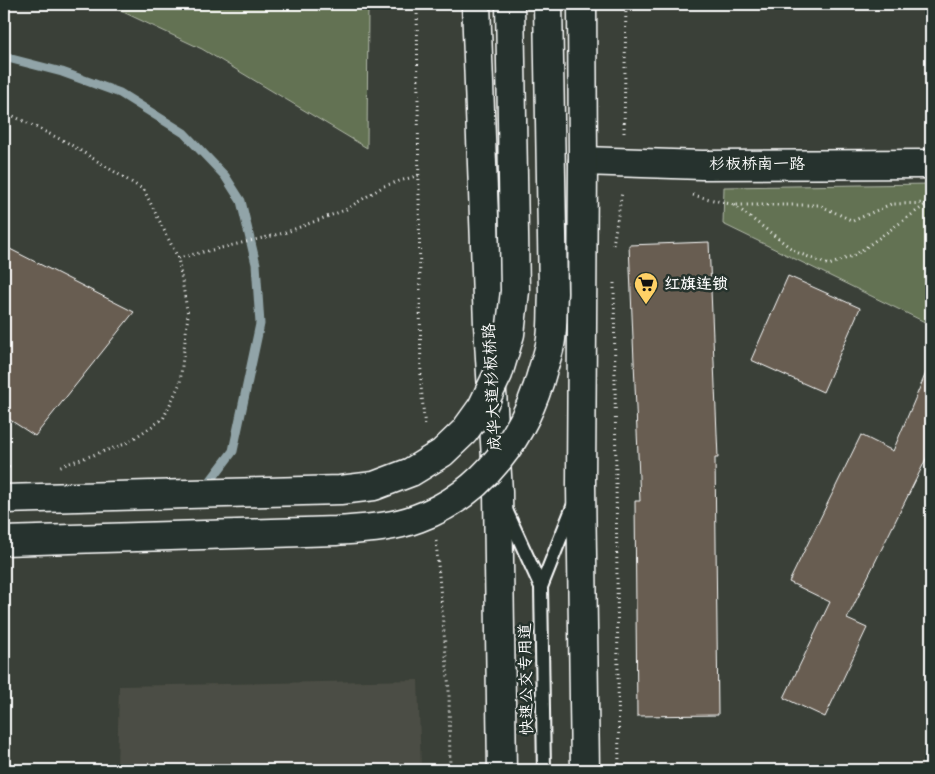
<svg xmlns="http://www.w3.org/2000/svg" width="935" height="774" font-family="'Comic Neue','LXGW WenKai TC',sans-serif">
  <style>
    .built { fill: #4c4d44 }
    .green { fill: #637253; stroke: #b1b8a9 }
    .lines { fill: none; stroke-linecap: round; stroke-linejoin: round }
    .stream { stroke: #91a4a8; stroke-width: 9 }
    .building { fill: #675d51; stroke: #fff }
    .service-casing { stroke: #fff; stroke-width: 16 }
    .tertiary-casing { stroke: #fff; stroke-width: 31 }
    .primary-casing { stroke: #fff; stroke-width: 31 }
    .path { stroke: #fff; stroke-width: 3; stroke-dasharray: 1 4; stroke-linecap: butt }
    .service { stroke: #26332d; stroke-width: 12 }
    .tertiary { stroke: #26332d; stroke-width: 28 }
    .primary { stroke: #26332d; stroke-width: 28 }
    .trunk-bridge-casing { stroke: #fff; stroke-width: 31; stroke-linecap: butt }
    .trunk-bridge { stroke: #26332d; stroke-width: 28 }
    .labels { text-anchor: middle; dominant-baseline: central; stroke-width: 5; stroke-linejoin: round; paint-order: stroke }
    .street-label { font-size: 16px; fill: #fff; stroke: #26332d }
    .poi-label { font-size: 16px; font-weight: bold; fill: #fff; stroke: #26332d; text-anchor: start }
  </style>
  <rect width="100%" height="100%" fill="#3a4038"/>
  <filter id="ink" filterUnits="userSpaceOnUse"><feTurbulence type="fractalNoise" baseFrequency=".02" numOctaves="2"/><feDisplacementMap in="SourceGraphic" scale="10" xChannelSelector="R" yChannelSelector="G"/><feConvolveMatrix kernelMatrix="1 2 1 2 8 2 1 2 1" color-interpolation-filters="sRGB"/></filter>
  <g filter="url(#ink)">
    <polygon class="built" points="418,680 421,770 117,770 119,686"/>
    <g class="green">
      <polygon points="106,4 368,4 367,148 202,49"/>
      <polygon points="931,184 931,325 723,224 724,187"/>
    </g>
    <g class="lines">
      <polyline class="stream" points="4,57 62,72 120,93 184,133 225,176 241,201 256,264 260,324 233,451 208,484 204,487"/>
    </g>
    <g class="building">
      <polygon points="709,242 718,458 715,458 718,715 637,716 635,501 640,501 629,245"/>
      <polygon points="4,246 134,312 35,436 4,416"/>
      <polygon points="788,276 860,308 823,392 751,360"/>
      <polygon points="931,361 931,449 847,619 867,628 825,717 784,698 830,602 789,582 861,435 893,451"/>
    </g>
    <g class="lines">
      <g class="service-casing">
        <g id="service">
          <polyline points="506,510 541,587"/>
          <polyline points="544,770 541,587 574,504"/>
        </g>
      </g>
      <g class="tertiary-casing">
        <polyline id="tertiary" points="583,161 702,165 931,164"/>
      </g>
      <g class="primary-casing">
        <g id="primary">
          <polyline points="476,4 488,324 498,492 502,770"/>
          <polyline points="582,4 583,161 581,485 585,770"/>
        </g>
      </g>
      <g class="path">
        <polyline points="417,4 421,386 425,428"/>
        <polyline points="4,114 9,114 68,143 144,190 178,258 188,315 180,383 163,419 125,444 58,467"/>
        <polyline points="624,133 626,4"/>
        <polyline points="693,195 734,205 819,205 853,221 891,204 931,203"/>
        <polyline points="734,205 796,252 829,265 855,255 928,203 931,205"/>
        <polyline points="613,245 622,192"/>
        <polyline points="178,258 284,233 345,210 384,186 419,175"/>
        <polyline points="614,283 619,770"/>
        <polyline points="4,467 12,467"/>
        <polyline points="436,541 449,690 450,770"/>
      </g>
      <use href="#service" class="service"/>
      <use href="#tertiary" class="tertiary"/>
      <use href="#primary" class="primary"/>
      <g class="trunk-bridge-casing">
        <g id="trunk-bridge">
          <polyline points="4,499 340,490 374,486 411,472 442,453 464,432 482,407 498,374 510,334 515,291 510,4"/>
          <path d="M4,541L336,531C363,529 392,528 418,518C484,494 526,434 543,369C546,359 550,349 551,339C553,324 552,308 553,293L548,4"/>
        </g>
      </g>
      <use href="#trunk-bridge" class="trunk-bridge"/>
    </g>
  </g>
  <defs>
    <g id="supermarket-pin" transform="scale(1.25)"><path d="M0 17L-7.5 6A9.5 9.5 0 1 1 7.5 6Z" fill="#ffd166" stroke="#26332d"/><path d="M-6-5.5h2.5l.6 2H6L4.5 2H-2.5L-4.4-4H-6ZM-1.5 3.2a1.3 1.3 0 1 0 .1 0ZM3 3.2a1.3 1.3 0 1 0 .1 0Z" fill="#111"/></g>
  </defs>
  <g fill-rule="evenodd">
    <use href="#supermarket-pin" x="646" y="284"/>
  </g>
  <g class="labels">
    <g class="street-label">
      <text x="757" y="164">杉板桥南一路</text>
      <text transform="translate(492 387) rotate(-93)">成华大道杉板桥路</text>
      <text transform="translate(526 679) rotate(-91)">快速公交专用道</text>
    </g>
    <g class="poi-label">
      <text x="664" y="284">红旗连锁</text>
    </g>
  </g>
  <rect width="935" height="774" fill="none" stroke="#26332d" stroke-width="20"/>
  <rect x="10" y="10" width="915" height="754" fill="none" stroke="#fff" stroke-width="2" filter="url(#ink)"/>
</svg>
